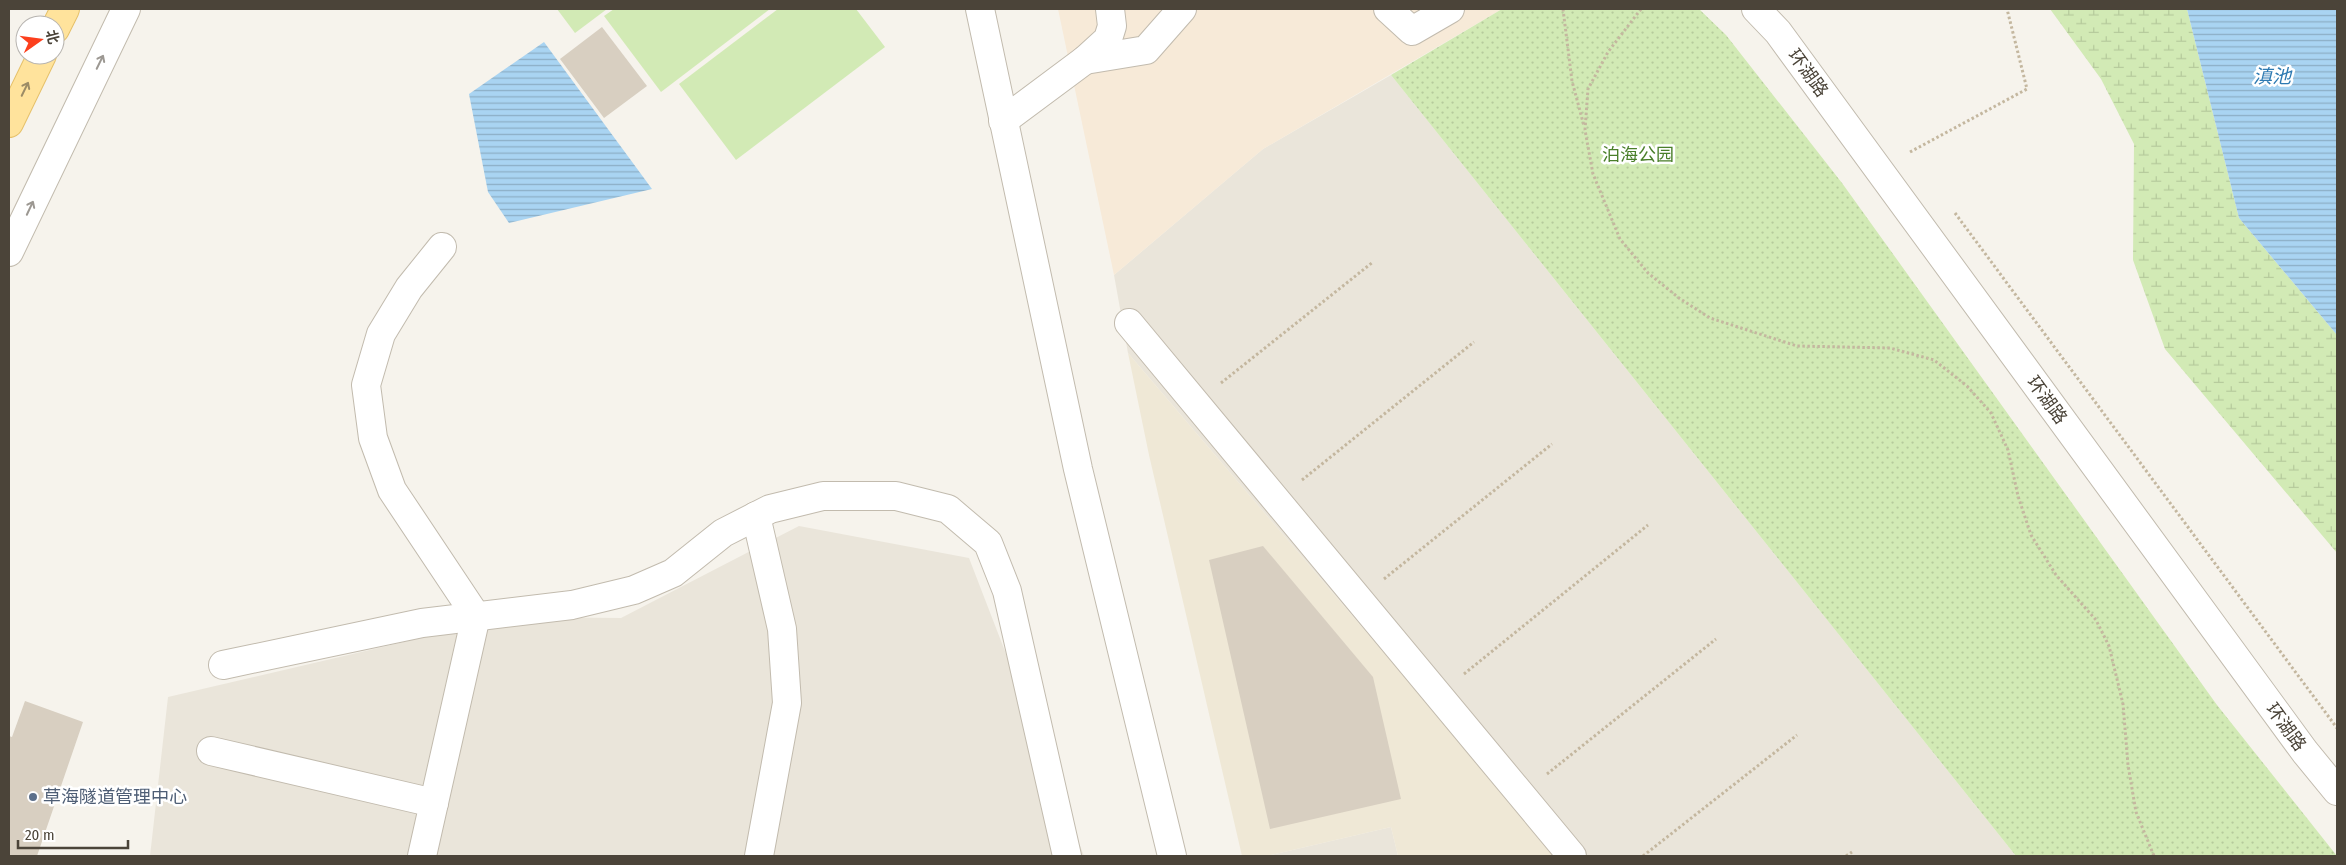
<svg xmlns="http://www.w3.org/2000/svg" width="2346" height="865" font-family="'Fira Sans Condensed','Noto Sans SC',sans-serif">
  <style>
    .residential { fill: #eae5da }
    .commercial { fill: #f7ead8 }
    .education { fill: #efe8d6 }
    .green { fill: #d2eab5 }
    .wetland { fill: url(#wetland-marsh) }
    .park { fill: url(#park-dots) }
    .water { fill: url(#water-rules) }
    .building { fill: #d8cfc1 }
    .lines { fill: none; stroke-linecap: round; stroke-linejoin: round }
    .minor-casing { stroke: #c2bbae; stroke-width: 30 }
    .major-casing { stroke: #e6c16a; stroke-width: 30 }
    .path { stroke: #c4b79f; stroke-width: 3; stroke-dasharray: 2.5 2.5; stroke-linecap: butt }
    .minor { stroke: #fff; stroke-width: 28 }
    .major { stroke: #ffe39c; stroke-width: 28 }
    .oneway { stroke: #9c9892 }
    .oneway2 { stroke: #9c8c66 }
    .service-dot { fill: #5c6f8a; stroke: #fff; stroke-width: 2 }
    .labels { text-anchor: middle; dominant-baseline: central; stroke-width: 5; stroke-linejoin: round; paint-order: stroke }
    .street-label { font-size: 18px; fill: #4b4439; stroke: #fff }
    .park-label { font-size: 18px; fill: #4a7f2a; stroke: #fff }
    .service-label { font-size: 18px; fill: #4e5e75; stroke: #fff; text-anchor: start }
    .water-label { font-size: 19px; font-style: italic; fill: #2e7ab2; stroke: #fff }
  </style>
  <defs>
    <pattern id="wetland-marsh" width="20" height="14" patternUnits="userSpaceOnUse" patternTransform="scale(1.25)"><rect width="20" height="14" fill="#d2eab5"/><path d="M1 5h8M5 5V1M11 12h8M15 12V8" fill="none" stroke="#b6ca9c"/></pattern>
    <pattern id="park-dots" width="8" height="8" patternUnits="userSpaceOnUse" patternTransform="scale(1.25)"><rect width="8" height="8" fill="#d2eab5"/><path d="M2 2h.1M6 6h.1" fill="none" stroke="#b6ca9c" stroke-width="1.8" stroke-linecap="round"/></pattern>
    <pattern id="water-rules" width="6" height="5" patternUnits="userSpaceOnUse" patternTransform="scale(1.25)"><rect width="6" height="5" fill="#a9d4f2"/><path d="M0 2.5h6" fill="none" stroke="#8caec5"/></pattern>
  </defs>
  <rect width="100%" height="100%" fill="#f6f3ec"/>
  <g class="residential">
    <polygon points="1391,75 2016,856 1554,856 1507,797 1128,353 1114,275 1263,149"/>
    <polygon points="799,526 969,558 1084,856 150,856 168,697 511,617 621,618"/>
    <polygon points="1391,827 1398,856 1267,856"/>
  </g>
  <polygon class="commercial" points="1058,9 1502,9 1263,149 1114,275"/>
  <polygon class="education" points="1128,353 1507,797 1554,856 1398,856 1391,827 1267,856 1242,856 1149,455"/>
  <g class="green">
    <polygon points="557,9 607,9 575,33"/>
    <polygon points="614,9 770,9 661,92 604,16"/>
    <polygon points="778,9 856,9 885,47 736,160 679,84"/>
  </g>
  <polygon class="wetland" points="2050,9 2187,9 2239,218 2337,335 2337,553 2165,349 2133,260 2134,144 2101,79"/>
  <polygon class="park" points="1502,9 1699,9 1726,35 1842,183 2217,705 2337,856 2016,856 1391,75"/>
  <g class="water">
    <polygon points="2187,9 2337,9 2337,335 2239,218"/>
    <polygon points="544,42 652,189 509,223 488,192 469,94"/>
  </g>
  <g class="building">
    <polygon points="602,27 647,86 604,118 560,59"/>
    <polygon points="1263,546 1373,677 1401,799 1270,829 1209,560"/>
    <polygon points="25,701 83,722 37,856 9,856 9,736 12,737"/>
  </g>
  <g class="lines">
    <g class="minor-casing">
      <g id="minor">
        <polyline points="980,9 1078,469 1172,856"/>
        <polyline points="1388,9 1412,31 1450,9"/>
        <polyline points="1756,9 1778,32 2305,752 2337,791"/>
        <polyline points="1085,60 1146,50 1182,9"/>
        <polyline points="1003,121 1085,60 1108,39 1112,26 1110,9"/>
        <polyline points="9,252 126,9"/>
        <polyline points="1129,323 1572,856"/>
        <polyline points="756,516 782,629 787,703 759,856"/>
        <polyline points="223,665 422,623 572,605 634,590 673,573 723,533 770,509 823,496 896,496 948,509 988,543 1007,591 1067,856"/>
        <polyline points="211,751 434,803"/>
        <polyline points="422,856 476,616 392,490 373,438 366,385 381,334 409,288 442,247"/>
      </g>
    </g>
    <g class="major-casing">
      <g id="major">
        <polyline points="55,29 65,9"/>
        <polyline points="9,123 42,55"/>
      </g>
    </g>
    <g class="path">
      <polyline points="1563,9 1572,81 1584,126"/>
      <polyline points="1641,9 1608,52 1588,89 1585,130 1593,174 1620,239 1648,273 1679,298 1710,318 1797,346 1890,348 1934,360 1967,386 1991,413 2008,450 2018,496 2031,535 2056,575 2096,620 2109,646 2123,704 2128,765 2136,812 2154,856"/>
      <polyline points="1910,152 2027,89 2007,9"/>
      <polyline points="1955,213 2337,728"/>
      <polyline points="1221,383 1373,262"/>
      <polyline points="1302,480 1474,342"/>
      <polyline points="1384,579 1552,444"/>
      <polyline points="1464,674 1648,525"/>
      <polyline points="1547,774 1716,639"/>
      <polyline points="1643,856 1797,735"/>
      <polyline points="1846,856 1852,852"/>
    </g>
    <use href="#minor" class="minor"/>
    <use href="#major" class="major"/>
  </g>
  <defs><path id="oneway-shaft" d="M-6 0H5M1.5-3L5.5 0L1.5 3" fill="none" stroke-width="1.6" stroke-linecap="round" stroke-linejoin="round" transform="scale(1.25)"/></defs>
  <g class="oneway">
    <use href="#oneway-shaft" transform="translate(100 62) rotate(-64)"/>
    <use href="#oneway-shaft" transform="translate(30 208) rotate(-65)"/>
  </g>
  <use class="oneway2" href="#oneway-shaft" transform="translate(25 89) rotate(-64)"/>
  <circle class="service-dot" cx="33" cy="797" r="5"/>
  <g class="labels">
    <g class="street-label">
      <text transform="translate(1808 73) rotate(54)">环湖路</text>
      <text transform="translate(2047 400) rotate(54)">环湖路</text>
      <text transform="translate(2286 727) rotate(54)">环湖路</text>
    </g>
    <g class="park-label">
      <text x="1638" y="155">泊海公园</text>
    </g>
    <g class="service-label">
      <text x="43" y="797">草海隧道管理中心</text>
    </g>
    <g class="water-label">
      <text x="2272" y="76">滇池</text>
    </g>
  </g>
  <rect width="2346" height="865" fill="none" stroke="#4b4439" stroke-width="20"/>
  <g transform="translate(40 40) rotate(76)"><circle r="24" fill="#ffffff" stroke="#b7b4b0"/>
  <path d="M0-4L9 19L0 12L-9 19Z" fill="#fc3f1d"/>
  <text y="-8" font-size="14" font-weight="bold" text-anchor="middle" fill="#4b4439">北</text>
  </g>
  <path d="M18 840v8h110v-8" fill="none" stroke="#4b4439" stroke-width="2.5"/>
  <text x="25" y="840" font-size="15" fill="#4b4439" stroke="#ffffff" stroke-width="4" paint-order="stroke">20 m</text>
</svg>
